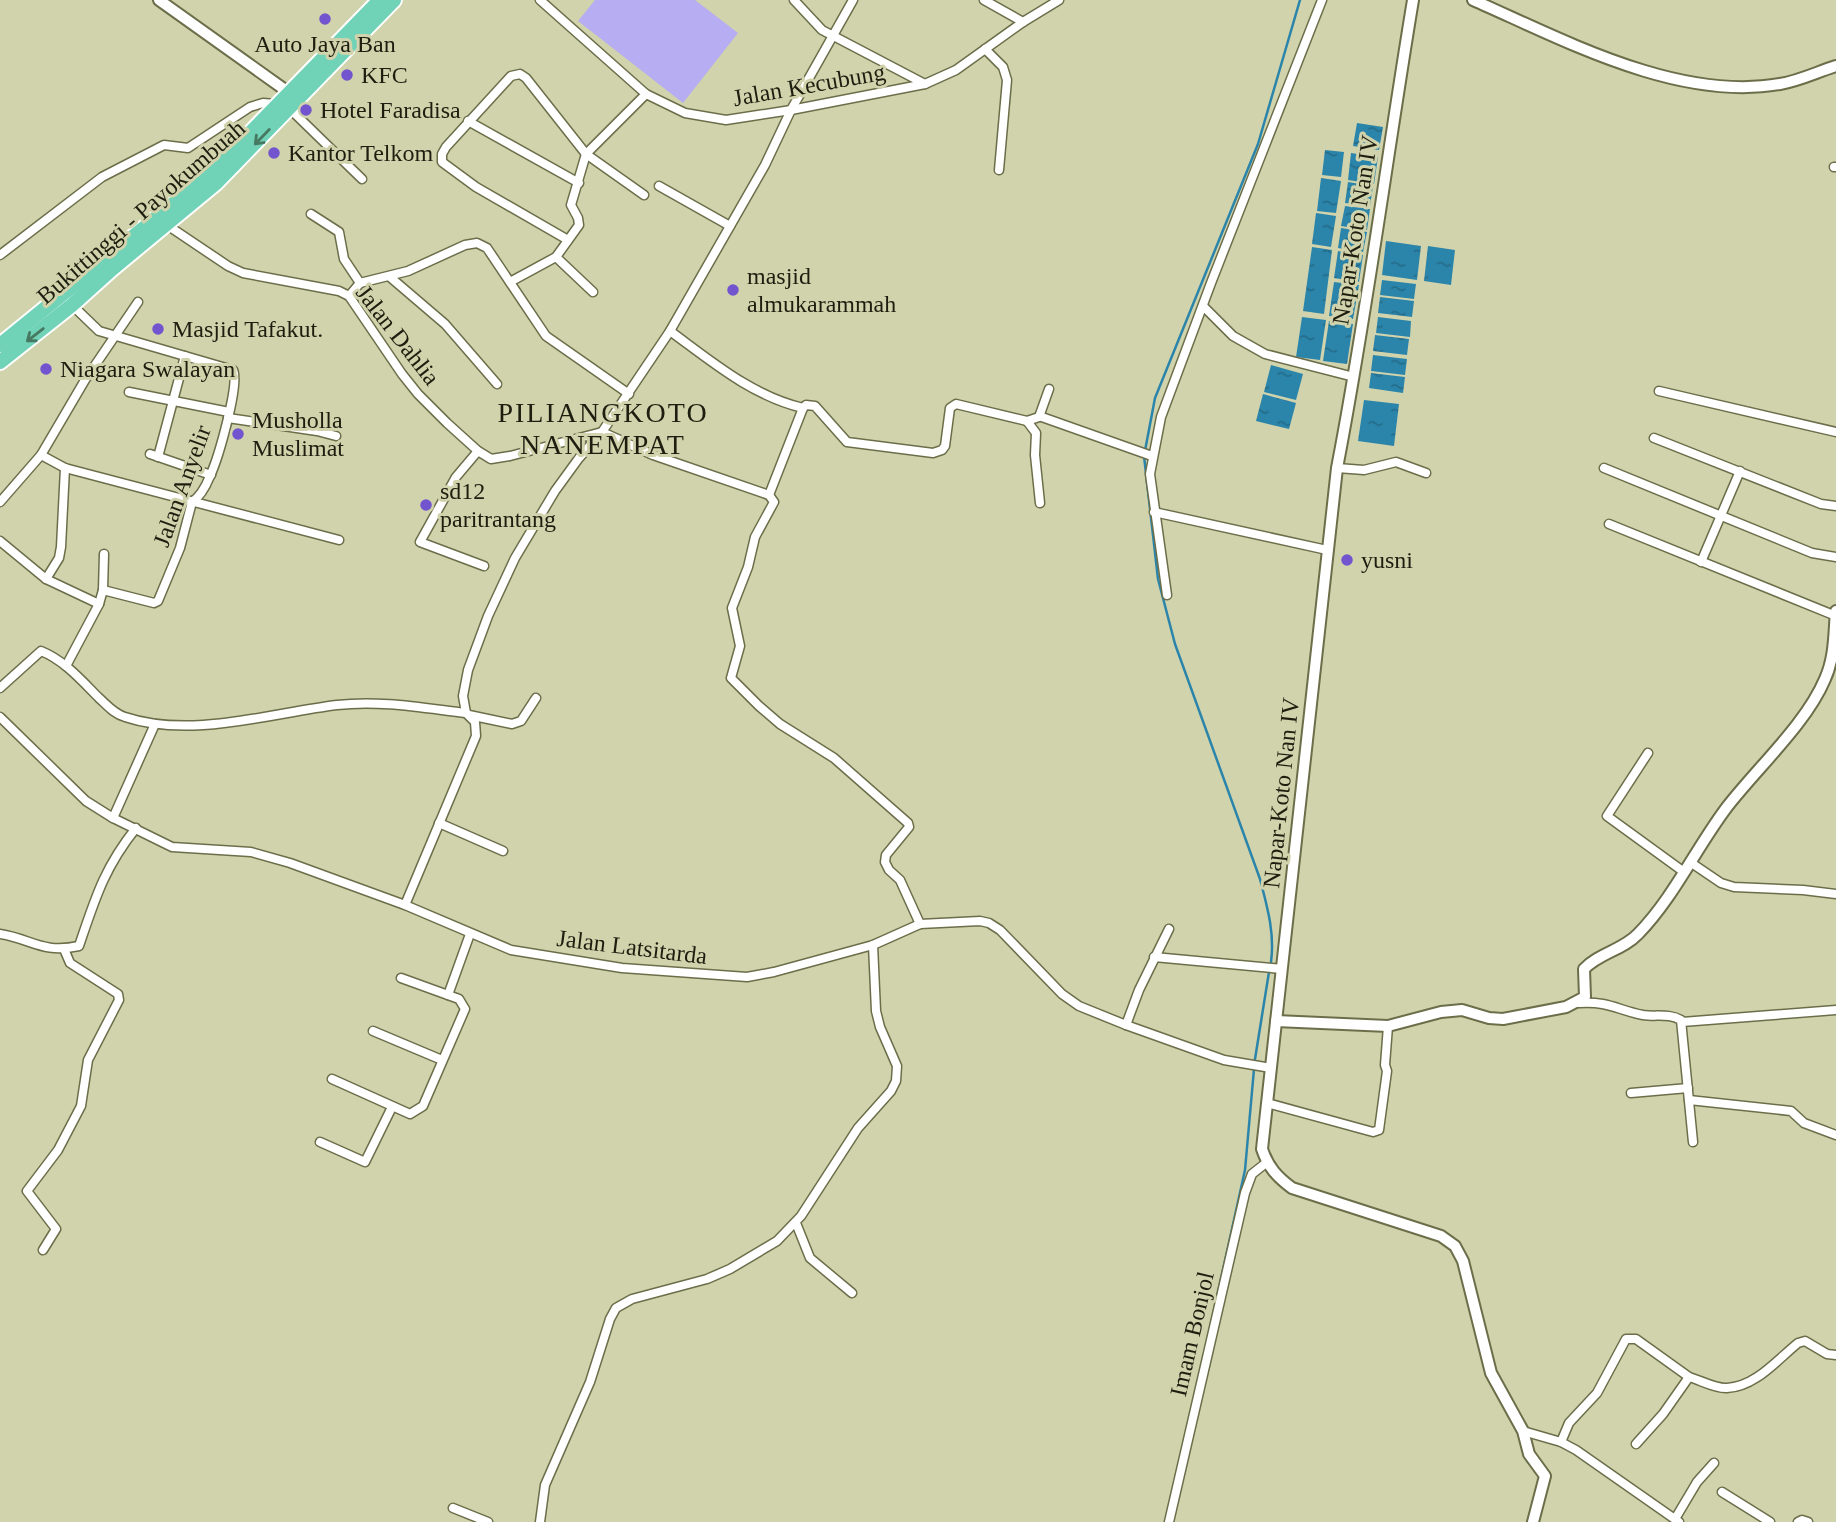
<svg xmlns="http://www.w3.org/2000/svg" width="1836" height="1522" font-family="'Times New Roman',serif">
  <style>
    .grass { fill: #b7adf3 }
    .water { fill: url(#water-ripples) }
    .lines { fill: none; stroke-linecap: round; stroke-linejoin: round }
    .stream { stroke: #2b85ab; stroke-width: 2.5 }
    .minor-casing { stroke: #6c6e4a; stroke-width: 11 }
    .tertiary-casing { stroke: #6c6e4a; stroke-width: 14 }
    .trunk-casing { stroke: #fff; stroke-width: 18 }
    .minor { stroke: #fff; stroke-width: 8 }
    .tertiary { stroke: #fff; stroke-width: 10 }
    .trunk { stroke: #70d2b6; stroke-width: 14 }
    .oneway { stroke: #467862 }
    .poi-dot { fill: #7254ce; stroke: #d1d3ac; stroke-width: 2.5 }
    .labels { text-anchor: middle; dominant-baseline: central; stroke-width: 6; stroke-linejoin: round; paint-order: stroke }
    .poi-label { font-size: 24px; fill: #1d1e0f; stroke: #d1d3ac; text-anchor: start }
    .street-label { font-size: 24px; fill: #1d1e0f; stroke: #d1d3ac }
    .quarter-label { font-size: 28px; letter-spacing: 2px; fill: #1d1e0f; stroke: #d1d3ac }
  </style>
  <defs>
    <pattern id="water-ripples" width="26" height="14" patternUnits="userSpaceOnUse" patternTransform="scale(1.75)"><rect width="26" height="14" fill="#2b85ab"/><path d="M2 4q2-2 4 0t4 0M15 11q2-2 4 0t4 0" fill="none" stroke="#246c8a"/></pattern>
  </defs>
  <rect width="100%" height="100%" fill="#d1d3ac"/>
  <polygon class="grass" points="595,0 695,0 738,33 683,103 578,21"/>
  <g class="water">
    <polygon points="1357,123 1383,127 1379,150 1353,146"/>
    <polygon points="1325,150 1344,152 1341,177 1322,175"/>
    <polygon points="1351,153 1378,157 1374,184 1348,180"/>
    <polygon points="1321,178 1341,181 1336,213 1317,211"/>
    <polygon points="1348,182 1373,186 1370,206 1345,203"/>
    <polygon points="1345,206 1370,209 1367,230 1341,226"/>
    <polygon points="1316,213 1336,216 1331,247 1312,244"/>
    <polygon points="1341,228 1367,232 1363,252 1338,248"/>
    <polygon points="1386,241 1421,246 1417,280 1382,275"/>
    <polygon points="1428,246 1455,250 1451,285 1424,281"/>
    <polygon points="1312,247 1332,250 1324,314 1303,311"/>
    <polygon points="1338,251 1363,255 1359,282 1334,278"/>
    <polygon points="1382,280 1416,284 1414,299 1380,295"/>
    <polygon points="1334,282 1359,285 1353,319 1329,316"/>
    <polygon points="1380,297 1414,301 1412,317 1378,313"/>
    <polygon points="1302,317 1326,320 1320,360 1296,357"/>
    <polygon points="1378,317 1411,321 1410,337 1376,333"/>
    <polygon points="1329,321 1353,324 1347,364 1323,361"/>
    <polygon points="1375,335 1409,339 1407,355 1373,351"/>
    <polygon points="1373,355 1407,359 1405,375 1371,371"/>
    <polygon points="1271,365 1303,374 1296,400 1264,392"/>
    <polygon points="1371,373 1405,377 1403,393 1369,388"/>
    <polygon points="1263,394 1296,403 1289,429 1256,421"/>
    <polygon points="1364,400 1399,404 1394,446 1358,441"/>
  </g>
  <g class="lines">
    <g class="stream">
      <path d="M1271,962C1275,933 1267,906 1260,879L1175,644L1158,579L1144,456L1155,398L1258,144L1300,0"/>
      <polyline points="1255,1059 1269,972"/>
      <polyline points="1208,1338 1245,1170 1254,1069"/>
    </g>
    <g class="minor-casing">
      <g id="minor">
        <polyline points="540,0 646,94 685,113 726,120 791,110 925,84 956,70 1023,22 1059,0"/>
        <polyline points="794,0 822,30 925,84"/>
        <polyline points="984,0 1023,22"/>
        <polyline points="985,49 1003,67 1007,80 999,170"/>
        <polyline points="290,109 362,179"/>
        <polyline points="468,121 579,183"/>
        <polyline points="1834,167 1836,167"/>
        <polyline points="659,186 730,226"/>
        <polyline points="311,214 339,232 344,259 360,283"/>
        <polyline points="167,225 228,266 243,273 339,291 349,296 402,374 418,394 447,423 478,451 491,459 510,456 602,432 653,455 769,495 774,502 755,537 748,567 732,608 740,646 731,678 759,706 780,724 834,758 908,823 909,827 886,855 885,862 889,870 900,880 920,924"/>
        <polyline points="568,240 476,187 442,162 442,154 446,147 511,76 520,74 526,78 586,154 644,195"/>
        <polyline points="0,255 102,177 164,145 188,148 250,107 263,103 276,104"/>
        <polyline points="556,257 593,292"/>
        <polyline points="390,277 445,324 497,384"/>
        <polyline points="510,282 556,257 579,225 578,218 571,205 586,154 646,94"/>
        <polyline points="349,296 360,283 408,271 465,245 477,243 487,248 546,336 629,394"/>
        <polyline points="1203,306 1233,336 1265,354 1354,377"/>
        <path d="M670,331C711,361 752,396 803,408"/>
        <polyline points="1659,391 1836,432"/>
        <polyline points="129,392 229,412"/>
        <polyline points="1039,416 1152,456"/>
        <polyline points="228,418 317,431 336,436"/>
        <polyline points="1654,438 1821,504 1836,506"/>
        <polyline points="478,451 456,477 420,542 484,566"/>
        <polyline points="150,454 211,475"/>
        <polyline points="41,455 65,468 339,540"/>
        <polyline points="158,457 185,356"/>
        <polyline points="1337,468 1364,470 1396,462 1426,473"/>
        <polyline points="1604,468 1812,553 1836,557"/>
        <polyline points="769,495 803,408 806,405 815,406 847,442 933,453 942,450 945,446 950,408 956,404 1027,421"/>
        <polyline points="0,502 41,455 85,380 138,302"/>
        <polyline points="1040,503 1035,455 1036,433 1027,421 1039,417 1049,389"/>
        <polyline points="1154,512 1327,550"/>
        <polyline points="1609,524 1836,616"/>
        <path d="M0,541L46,579L99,604L103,590L154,603L158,601L180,548L192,502C201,496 206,486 210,476C218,459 240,384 233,370L99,331L72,305"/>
        <polyline points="1701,562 1740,471"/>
        <polyline points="46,579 59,558 61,547 65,468"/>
        <polyline points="103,590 104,554"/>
        <polyline points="1167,595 1150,474 1161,417 1211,283 1322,0"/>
        <polyline points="66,666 99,604"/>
        <path d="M0,688L41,651C64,660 82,681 99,698C107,705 114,714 125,717C191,739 271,713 337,705C380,700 423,708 466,713"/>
        <polyline points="469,715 512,724 521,721 536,698"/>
        <polyline points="0,717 86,801 113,818 172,847 251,852 290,863 405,905 511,950 622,968 747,977 774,972 873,945 920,924 980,921 989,923 1000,930 1062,994 1079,1006 1126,1025 1224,1060 1271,1068"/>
        <polyline points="1648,753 1607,816 1684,872"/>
        <polyline points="113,818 155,724"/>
        <polyline points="439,823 503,851"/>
        <polyline points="1690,862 1721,883 1734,887 1803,890 1836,894"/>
        <polyline points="405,905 476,736 475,722 466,713 463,696 468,670 488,616 515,558 555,491 579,458 602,432 670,331 765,165 791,110 853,0"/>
        <path d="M0,934C32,939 42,954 79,946C95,899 104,868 136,828"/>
        <polyline points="1154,957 1282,969"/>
        <polyline points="448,995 470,934"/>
        <path d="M1579,1003C1609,1001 1617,1010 1643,1015C1656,1017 1669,1013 1681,1020L1693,1142"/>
        <polyline points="1682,1022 1836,1010"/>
        <polyline points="1126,1025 1139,990 1169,929"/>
        <polyline points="373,1031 442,1060"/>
        <polyline points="332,1079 410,1114 423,1106 465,1009 459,999 401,978"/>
        <polyline points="1631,1093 1688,1088"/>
        <polyline points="1689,1100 1791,1111 1804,1123 1836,1135"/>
        <polyline points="1267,1103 1373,1132 1379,1130 1387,1071 1385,1065 1388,1026"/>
        <polyline points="320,1142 365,1162 392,1107"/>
        <polyline points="796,1223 810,1258 852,1293"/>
        <polyline points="43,1250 56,1229 27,1191 58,1150 81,1106 88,1060 119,1000 118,994 70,963 64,949"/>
        <polyline points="1523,1431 1561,1442 1576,1450 1679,1522"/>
        <polyline points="1561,1442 1569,1423 1597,1393 1626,1339 1636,1339 1689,1377"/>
        <path d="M1636,1444L1663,1414L1689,1377C1700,1380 1716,1389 1727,1388C1755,1387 1777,1360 1798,1343L1805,1341L1827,1354L1836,1355"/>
        <polyline points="1722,1492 1770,1522"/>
        <polyline points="453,1508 488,1522"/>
        <polyline points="1675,1519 1697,1482 1714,1463"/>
        <polyline points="540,1522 545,1485 590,1382 610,1319 616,1308 632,1299 707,1279 730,1269 777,1241 801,1216 858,1128 891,1091 896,1081 897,1066 880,1027 876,1011 873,945"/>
        <polyline points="1169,1522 1245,1193 1252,1174 1266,1163"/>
        <polyline points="1798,1522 1802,1520 1808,1522"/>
      </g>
    </g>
    <g class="tertiary-casing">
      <g id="tertiary">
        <polyline points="159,0 288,92"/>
        <path d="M1413,0C1387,156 1367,313 1337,468L1262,1149C1268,1167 1277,1177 1292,1188L1441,1236L1455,1246L1463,1261L1491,1373L1523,1431L1529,1454L1545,1476L1533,1522"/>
        <path d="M1473,0C1564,40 1678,102 1780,84C1799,81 1817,72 1836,66"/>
        <path d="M1276,1021L1388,1026L1441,1012L1462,1010L1489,1018L1503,1019L1566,1007L1585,997L1584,969C1599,953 1623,950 1638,934C1674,897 1696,848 1727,807C1758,767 1806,724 1825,679C1835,657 1834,634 1836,611"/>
      </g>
    </g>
    <g class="trunk-casing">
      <g id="trunk">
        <polyline points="0,345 209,175 380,0"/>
        <polyline points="0,362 72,305 112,269 216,183 394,0"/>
      </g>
    </g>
    <use href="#minor" class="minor"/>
    <use href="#tertiary" class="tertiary"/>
    <use href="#trunk" class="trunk"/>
  </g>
  <defs><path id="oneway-shaft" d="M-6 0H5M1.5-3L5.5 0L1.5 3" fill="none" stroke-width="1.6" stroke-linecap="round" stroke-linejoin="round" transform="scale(1.75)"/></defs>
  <g class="oneway">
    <use href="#oneway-shaft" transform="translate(262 137) rotate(134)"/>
    <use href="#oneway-shaft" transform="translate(35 335) rotate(142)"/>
  </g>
  <g class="poi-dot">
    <circle cx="325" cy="19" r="7"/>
    <circle cx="347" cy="75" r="7"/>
    <circle cx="306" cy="110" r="7"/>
    <circle cx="274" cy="153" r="7"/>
    <circle cx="733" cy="290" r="7"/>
    <circle cx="158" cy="329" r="7"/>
    <circle cx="46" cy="369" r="7"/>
    <circle cx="238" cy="434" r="7"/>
    <circle cx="426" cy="505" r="7"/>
    <circle cx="1347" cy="560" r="7"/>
  </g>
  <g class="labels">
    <g class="poi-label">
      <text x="325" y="44" text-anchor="middle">Auto Jaya Ban</text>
      <text x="361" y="75">KFC</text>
      <text x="320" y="110">Hotel Faradisa</text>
      <text x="288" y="153">Kantor Telkom</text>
      <text x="747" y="276">masjid<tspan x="747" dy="28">almukarammah</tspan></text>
      <text x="172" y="329">Masjid Tafakut.</text>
      <text x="60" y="369">Niagara Swalayan</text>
      <text x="252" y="420">Musholla<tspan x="252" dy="28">Muslimat</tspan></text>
      <text x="440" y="491">sd12<tspan x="440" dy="28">paritrantang</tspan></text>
      <text x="1361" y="560">yusni</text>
    </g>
    <g class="street-label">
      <text transform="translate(809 85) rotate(-10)">Jalan Kecubung</text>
      <text transform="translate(141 212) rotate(-41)">Bukittinggi - Payokumbuah</text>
      <text transform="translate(1355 230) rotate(-81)">Napar-Koto Nan IV</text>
      <text transform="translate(398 335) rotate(52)">Jalan Dahlia</text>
      <text transform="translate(182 486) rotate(-70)">Jalan Anyelir</text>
      <text transform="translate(1281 793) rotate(-84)">Napar-Koto Nan IV</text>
      <text transform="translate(632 947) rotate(7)">Jalan Latsitarda</text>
      <text transform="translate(1192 1334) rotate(-77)">Imam Bonjol</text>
    </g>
    <g class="quarter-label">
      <text x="603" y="412">PILIANGKOTO<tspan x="603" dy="32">NANEMPAT</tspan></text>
    </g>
  </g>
</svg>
